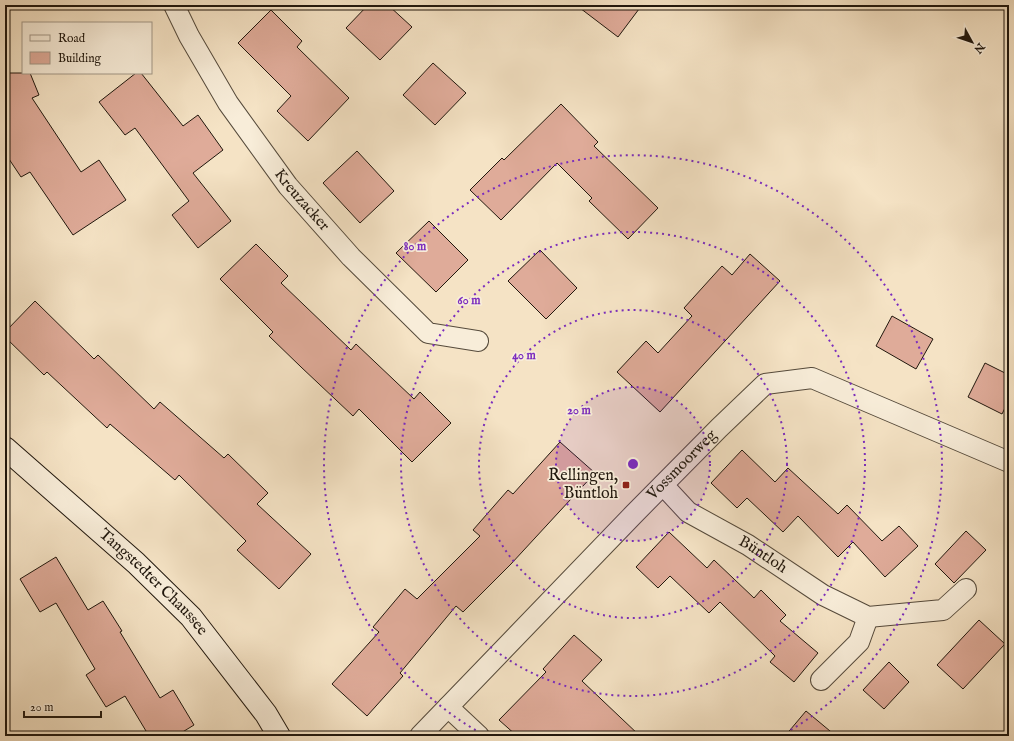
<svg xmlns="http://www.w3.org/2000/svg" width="1014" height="741" font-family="'IM FELL English',serif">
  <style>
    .building { fill: #dfab99; stroke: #20170d }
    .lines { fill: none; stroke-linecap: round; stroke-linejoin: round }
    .street-casing { stroke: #554a3b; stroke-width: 22 }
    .secondary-casing { stroke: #20170d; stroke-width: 24 }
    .street { stroke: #f8edd9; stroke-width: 20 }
    .secondary { stroke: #f8edd9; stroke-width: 22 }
    .ring { fill: none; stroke: #7b2cbf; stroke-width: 2; stroke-dasharray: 2 4 }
    .poi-dot { fill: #8f2418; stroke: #f8edd9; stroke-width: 1.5 }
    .labels { text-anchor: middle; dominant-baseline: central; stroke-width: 3.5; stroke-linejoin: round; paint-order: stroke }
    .street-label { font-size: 16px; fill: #20170d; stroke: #f8edd9 }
    .poi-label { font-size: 16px; fill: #20170d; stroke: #f8edd9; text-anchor: end }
    .centre { fill: #7b2cbf; stroke: #f8edd9; stroke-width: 2 }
    .ring-label { font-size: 12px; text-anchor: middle; font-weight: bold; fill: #7b2cbf; stroke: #f8edd9; stroke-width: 3.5; stroke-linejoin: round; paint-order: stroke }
  </style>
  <rect width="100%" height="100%" fill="#f5e3c5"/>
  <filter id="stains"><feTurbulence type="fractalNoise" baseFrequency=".005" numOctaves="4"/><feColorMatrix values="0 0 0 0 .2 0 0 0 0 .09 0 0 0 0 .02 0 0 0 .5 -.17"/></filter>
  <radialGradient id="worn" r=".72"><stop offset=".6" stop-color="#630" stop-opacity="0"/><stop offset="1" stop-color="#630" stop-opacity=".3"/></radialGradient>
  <g class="building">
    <polygon points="368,5 388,5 412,27 380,60 346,28"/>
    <polygon points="576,5 642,5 618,37"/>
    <polygon points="271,10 302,41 297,47 349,98 308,141 277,111 291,96 238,43"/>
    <polygon points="433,63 466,93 435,125 403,95"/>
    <polygon points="5,73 30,73 39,95 32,98 81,172 99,160 126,200 73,235 30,172 21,177 5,153"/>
    <polygon points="136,73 141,73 183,126 198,115 223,150 193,173 231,221 198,248 172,215 189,201 135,128 125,135 99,102"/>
    <polygon points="561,104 598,142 594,146 658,208 628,239 589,201 592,198 557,163 501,220 470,190 502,158 504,160"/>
    <polygon points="357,151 394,191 360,223 323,183"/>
    <polygon points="429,221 468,260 436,292 396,253"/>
    <polygon points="256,244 288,276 281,283 351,350 356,344 414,399 420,392 451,423 412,462 359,409 353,416 301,367 269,336 273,332 220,279"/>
    <polygon points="540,250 577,288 546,319 508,281"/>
    <polygon points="750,254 780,281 660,412 617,372 646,341 658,353 692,316 684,308 722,266 732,275"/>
    <polygon points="35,301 94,359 98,355 154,409 160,402 224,458 228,454 268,493 257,504 311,554 279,589 237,550 246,541 179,475 175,480 110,424 107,428 47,372 44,375 5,337 5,332"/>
    <polygon points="892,316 933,339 916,369 876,346"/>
    <polygon points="985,363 1009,375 1009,400 1002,414 968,397"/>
    <polygon points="560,442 595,473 511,564 463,612 456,606 400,673 403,676 367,716 332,684 379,632 373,627 405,589 417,599 480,536 473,530 508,490 513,494"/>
    <polygon points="742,450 775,482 788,468 838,514 847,505 882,541 899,526 918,546 885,577 853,542 838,557 798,516 783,532 747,498 737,508 711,483"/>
    <polygon points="966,531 986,550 954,583 935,564"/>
    <polygon points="669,532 707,568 714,560 754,598 761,590 786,615 780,621 818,653 794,682 770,662 775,656 720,602 709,613 670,576 658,588 636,567"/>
    <polygon points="56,557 88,610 103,601 122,631 120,632 160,698 173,690 194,725 176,736 149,736 125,696 106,707 86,675 95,669 56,603 40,612 20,579"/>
    <polygon points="979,620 1005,644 963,689 937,665"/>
    <polygon points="574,635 602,660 582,681 640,736 517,736 499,720 546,672 543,669"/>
    <polygon points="889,662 909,682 884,709 863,690"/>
    <polygon points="806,711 836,736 785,736"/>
  </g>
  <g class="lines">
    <g class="street-casing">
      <g id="street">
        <path id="s1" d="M174,5L189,36L228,103L288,186L351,257L428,333L478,341"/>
        <path id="s2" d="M663,485L688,512L748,545L823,595L868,617L943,610L966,589"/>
        <polyline points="821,680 859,642 868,617"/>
        <polyline points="448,707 479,736"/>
        <path id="s3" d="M420,736L633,515L719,428L765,384L812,378L1009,462"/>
      </g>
    </g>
    <g class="secondary-casing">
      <g id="secondary">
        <path id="s4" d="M5,448L136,563L191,617L266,714L279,736"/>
      </g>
    </g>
    <use href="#street" class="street"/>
    <use href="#secondary" class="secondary"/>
  </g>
  <circle cx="633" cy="464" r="77" fill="#7b2cbf" fill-opacity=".12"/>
  <g class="ring">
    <circle cx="633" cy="464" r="77"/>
    <circle cx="633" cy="464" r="154"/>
    <circle cx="633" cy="464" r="232"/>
    <path d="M486 736A309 309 0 1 1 780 736"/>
  </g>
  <rect class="poi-dot" x="622" y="481" width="8" height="8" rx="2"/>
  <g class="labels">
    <g class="street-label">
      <text stroke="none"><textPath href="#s1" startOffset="234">Kreuzacker</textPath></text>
      <text stroke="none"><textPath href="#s3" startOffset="377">Vossmoorweg</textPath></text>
      <text stroke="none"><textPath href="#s2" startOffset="123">Büntloh</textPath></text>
      <text stroke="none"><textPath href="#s4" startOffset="200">Tangstedter Chaussee</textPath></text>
    </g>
    <g class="poi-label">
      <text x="618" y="476">Rellingen,<tspan x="618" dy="18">Büntloh</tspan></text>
    </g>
  </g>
  <circle cx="633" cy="464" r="6" class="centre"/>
  <g class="ring-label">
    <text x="415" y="250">80 m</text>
    <text x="469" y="304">60 m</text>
    <text x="524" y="359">40 m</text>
    <text x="579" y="414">20 m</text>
  </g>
  <rect width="1014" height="741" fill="none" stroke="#f5e3c5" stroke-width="20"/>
  <rect x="6" y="6" width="1002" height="729" fill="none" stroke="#20170d" stroke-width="2"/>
  <rect x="10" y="10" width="994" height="721" fill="none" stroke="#20170d"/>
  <rect x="22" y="22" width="130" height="52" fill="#f8edd9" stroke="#a29787"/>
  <rect x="30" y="35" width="20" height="6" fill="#f8edd9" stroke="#a29787"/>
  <text x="58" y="42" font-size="12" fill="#20170d">Road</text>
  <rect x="30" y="52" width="20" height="12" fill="#dfab99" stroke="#a29787"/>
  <text x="58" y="62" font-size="12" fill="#20170d">Building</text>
  <g transform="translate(972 42) rotate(130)" stroke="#f8edd9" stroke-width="3" paint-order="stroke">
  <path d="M0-3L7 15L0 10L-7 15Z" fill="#20170d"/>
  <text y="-6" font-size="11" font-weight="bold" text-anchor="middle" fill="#20170d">N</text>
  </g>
  <path d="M24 711v6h77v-6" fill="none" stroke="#20170d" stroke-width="2"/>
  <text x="30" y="711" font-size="12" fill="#20170d" stroke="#f8edd9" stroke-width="3" paint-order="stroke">20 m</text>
  <rect width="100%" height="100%" filter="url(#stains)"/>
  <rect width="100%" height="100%" fill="url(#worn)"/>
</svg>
